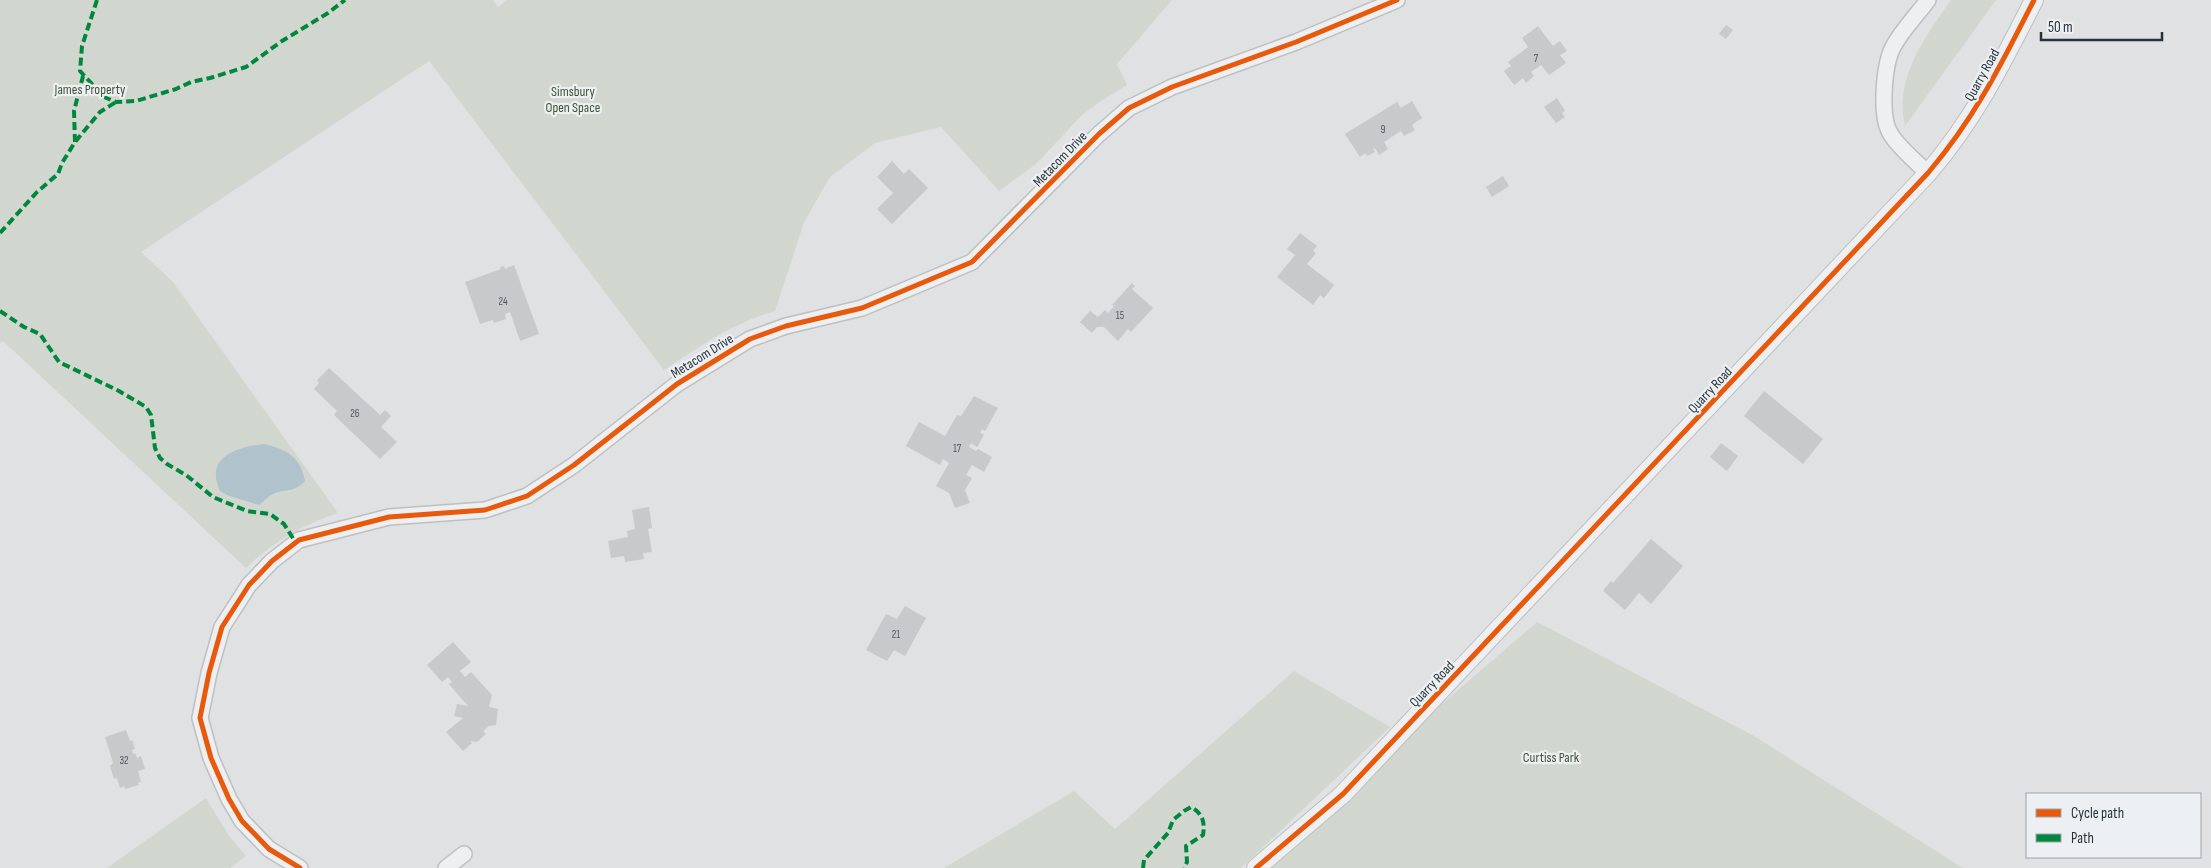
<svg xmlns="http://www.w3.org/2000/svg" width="2211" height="868" font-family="'Sofia Sans Condensed',sans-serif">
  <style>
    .green { fill: #d1d7cf }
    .water { fill: #b0c2cb }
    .building { fill: #c7c9cb }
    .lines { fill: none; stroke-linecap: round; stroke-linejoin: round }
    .minor-casing { stroke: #bdbfc1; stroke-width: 18 }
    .tertiary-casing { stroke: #bdbfc1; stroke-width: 20 }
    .minor { stroke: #eeeff0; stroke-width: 15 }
    .tertiary { stroke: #eeeff0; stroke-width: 18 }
    .quiet { stroke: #00873e; stroke-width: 4; stroke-dasharray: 8 4; stroke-linecap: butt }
    .cycleway-casing { stroke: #ecf0f3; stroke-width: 8 }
    .cycleway { stroke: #e8590c; stroke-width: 5 }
    .labels { text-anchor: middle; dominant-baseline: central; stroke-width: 4.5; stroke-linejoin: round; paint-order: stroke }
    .number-label { font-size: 11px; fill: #50585f }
    .street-label { font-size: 14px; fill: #28323a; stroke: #ecf0f3 }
    .park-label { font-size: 14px; fill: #425437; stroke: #ecf0f3 }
  </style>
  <rect width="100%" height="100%" fill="#dfe1e3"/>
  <g class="green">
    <path d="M0,0H493L498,7L507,0H1172L1117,64L1127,85L1098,103L1082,115L1036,164L999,191L941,127L875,143L830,177L804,222L775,311C733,323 700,346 664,370L429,61L141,252L173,282L338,513C302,525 273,542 246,568L3,341L0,343Z"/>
    <path d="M1951,0H1996L1905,126C1894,78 1925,37 1951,0Z"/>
    <polygon points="1537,622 1754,736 1963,868 1262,868 1421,722"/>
    <polygon points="1294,671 1390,727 1241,868 944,868 1074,791 1115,829"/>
    <polygon points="206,798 229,836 246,856 230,868 107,868"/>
  </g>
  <path class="water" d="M264,444C286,449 301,457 305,481C295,492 288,489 275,493C270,495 264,501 259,505L229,496L220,491C204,457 237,447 264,444Z"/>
  <g class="building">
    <polygon points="1726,25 1733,30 1726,39 1719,34"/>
    <polygon points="1538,26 1553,46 1560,41 1567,51 1560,55 1566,63 1549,75 1541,65 1531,72 1534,76 1526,83 1523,78 1514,85 1504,71 1511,66 1508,62 1528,47 1522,38"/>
    <polygon points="1557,98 1565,111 1562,113 1565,117 1556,123 1544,107"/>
    <polygon points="1412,101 1422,118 1412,125 1415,130 1404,136 1401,131 1384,142 1388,149 1379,155 1375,148 1373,149 1375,152 1367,156 1365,153 1360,157 1345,134 1397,102 1401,108"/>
    <polygon points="892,161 904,174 909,169 928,188 892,224 877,209 893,193 877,177"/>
    <polygon points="1503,176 1509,186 1492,197 1486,187"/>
    <polygon points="1300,233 1317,246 1313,251 1316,253 1307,264 1334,285 1324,298 1320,295 1313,305 1277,277 1295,255 1287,249"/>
    <polygon points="514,265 539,334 520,341 510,312 505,314 506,319 494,323 493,320 480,324 465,282 501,269 500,267 504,266 505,269"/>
    <polygon points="1132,283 1135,286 1132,289 1153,308 1131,332 1128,329 1118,341 1104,327 1097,327 1092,333 1080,322 1090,311 1098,317 1105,310 1108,313 1114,306 1112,305"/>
    <polygon points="329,368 380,415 385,410 391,416 381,427 397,442 380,459 334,415 337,411 314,389 319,383 317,380"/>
    <polygon points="1764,391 1823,439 1803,464 1744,416"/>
    <polygon points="974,396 998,408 985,431 982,429 980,432 984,435 977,447 971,443 969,447 976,451 978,449 992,457 984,472 972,465 966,475 972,478 965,490 970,503 955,508 949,493 936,486 949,463 943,459 940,465 906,446 919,422 945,436 957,415 961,416"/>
    <polygon points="1721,443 1738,456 1727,471 1710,457"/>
    <polygon points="649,507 652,528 648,529 652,552 643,553 644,559 625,562 624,556 611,558 608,541 628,537 627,531 635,529 632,510"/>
    <polygon points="1651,539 1683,566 1651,604 1639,593 1625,610 1603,591 1611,581 1613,583"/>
    <polygon points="905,606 926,618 905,656 894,650 887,661 866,650 886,614 897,619"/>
    <polygon points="453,642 471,662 460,671 465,677 471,672 492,695 489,707 498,709 496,725 489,726 483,731 486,734 477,742 470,741 472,743 463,751 446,732 463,718 454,716 457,704 468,706 449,684 452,682 448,677 442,682 427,665"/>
    <polygon points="126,730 130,741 132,740 135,749 132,750 133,754 135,753 137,758 141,756 145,769 138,771 141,782 138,783 139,785 125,789 124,786 120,788 117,778 114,779 110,766 113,763 105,737"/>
  </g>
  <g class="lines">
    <g class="minor-casing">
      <g id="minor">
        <path d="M1928,0C1917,15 1902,30 1893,47C1884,64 1880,113 1889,131C1894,143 1918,164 1928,173"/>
        <polyline points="300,868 269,849 242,821 229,799 211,758 200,718 209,673 222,627 249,585 272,561 299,540 389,517 485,510 527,496 574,465 677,384 750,339 786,326 862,308 972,262 1099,134 1129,108 1172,87 1296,42 1397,0"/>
        <polyline points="446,868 464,854"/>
      </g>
    </g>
    <g class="tertiary-casing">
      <path id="tertiary" d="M1256,868L1343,794L1928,173C1975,118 2002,63 2034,0"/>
    </g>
    <use href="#minor" class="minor"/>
    <use href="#tertiary" class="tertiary"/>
    <g class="quiet">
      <polyline points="97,0 82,46 80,71 104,97 116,102 136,101 176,89 191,82 210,78 246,67 282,41 328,13 345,0"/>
      <polyline points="75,142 74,111 83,76"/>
      <polyline points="0,233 37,192 58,174 62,163 75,142 100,112 116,102"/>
      <polyline points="0,311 24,327 40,334 59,362 119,391 146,407 151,415 155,448 160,458 167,464 186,475 213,497 247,511 270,514 284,524 296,543"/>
      <path d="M1143,868L1144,860L1168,833L1173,820L1184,811L1191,807C1203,814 1205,822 1203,835L1186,846L1187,862L1184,868"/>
    </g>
    <g class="cycleway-casing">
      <g id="cycleway">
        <polyline points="300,868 269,849 242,821 229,799 211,758 200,718 209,673 222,627 249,585 272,561 299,540 389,517 485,510 527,496 574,465 677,384 750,339 786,326 862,308 972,262 1099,134 1129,108 1172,87 1296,42 1397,0"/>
        <path d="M1256,868L1343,794L1928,173C1975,118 2002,63 2034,0"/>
      </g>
    </g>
    <use href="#cycleway" class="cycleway"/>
  </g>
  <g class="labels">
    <g class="number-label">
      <text x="1536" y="58">7</text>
      <text x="1383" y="129">9</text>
      <text x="503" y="301">24</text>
      <text x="1120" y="315">15</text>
      <text x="355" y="413">26</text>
      <text x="957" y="448">17</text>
      <text x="896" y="634">21</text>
      <text x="124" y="760">32</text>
    </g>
    <g class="street-label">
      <text transform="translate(1982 75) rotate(-61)">Quarry Road</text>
      <text transform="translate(1060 159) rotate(-46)">Metacom Drive</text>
      <text transform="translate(702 356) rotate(-32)">Metacom Drive</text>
      <text transform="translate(1710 390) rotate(-47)">Quarry Road</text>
      <text transform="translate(1432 684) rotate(-46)">Quarry Road</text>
    </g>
    <g class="park-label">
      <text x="90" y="89">James Property</text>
      <text x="573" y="91">Simsbury<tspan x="573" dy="16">Open Space</tspan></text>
      <text x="1551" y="757">Curtiss Park</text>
    </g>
  </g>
  <rect x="2026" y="793" width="175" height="65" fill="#ecf0f3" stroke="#9ea4a9"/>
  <rect x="2036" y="809" width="25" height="8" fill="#e8590c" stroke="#9ea4a9"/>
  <text x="2071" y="818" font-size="15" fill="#28323a">Cycle path</text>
  <rect x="2036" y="834" width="25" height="8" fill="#00873e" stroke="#9ea4a9"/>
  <text x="2071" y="843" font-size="15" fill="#28323a">Path</text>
  <path d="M2041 32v8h121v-8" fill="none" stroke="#28323a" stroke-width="2.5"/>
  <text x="2048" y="32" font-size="15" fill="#28323a" stroke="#ecf0f3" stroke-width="4" paint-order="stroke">50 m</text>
</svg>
